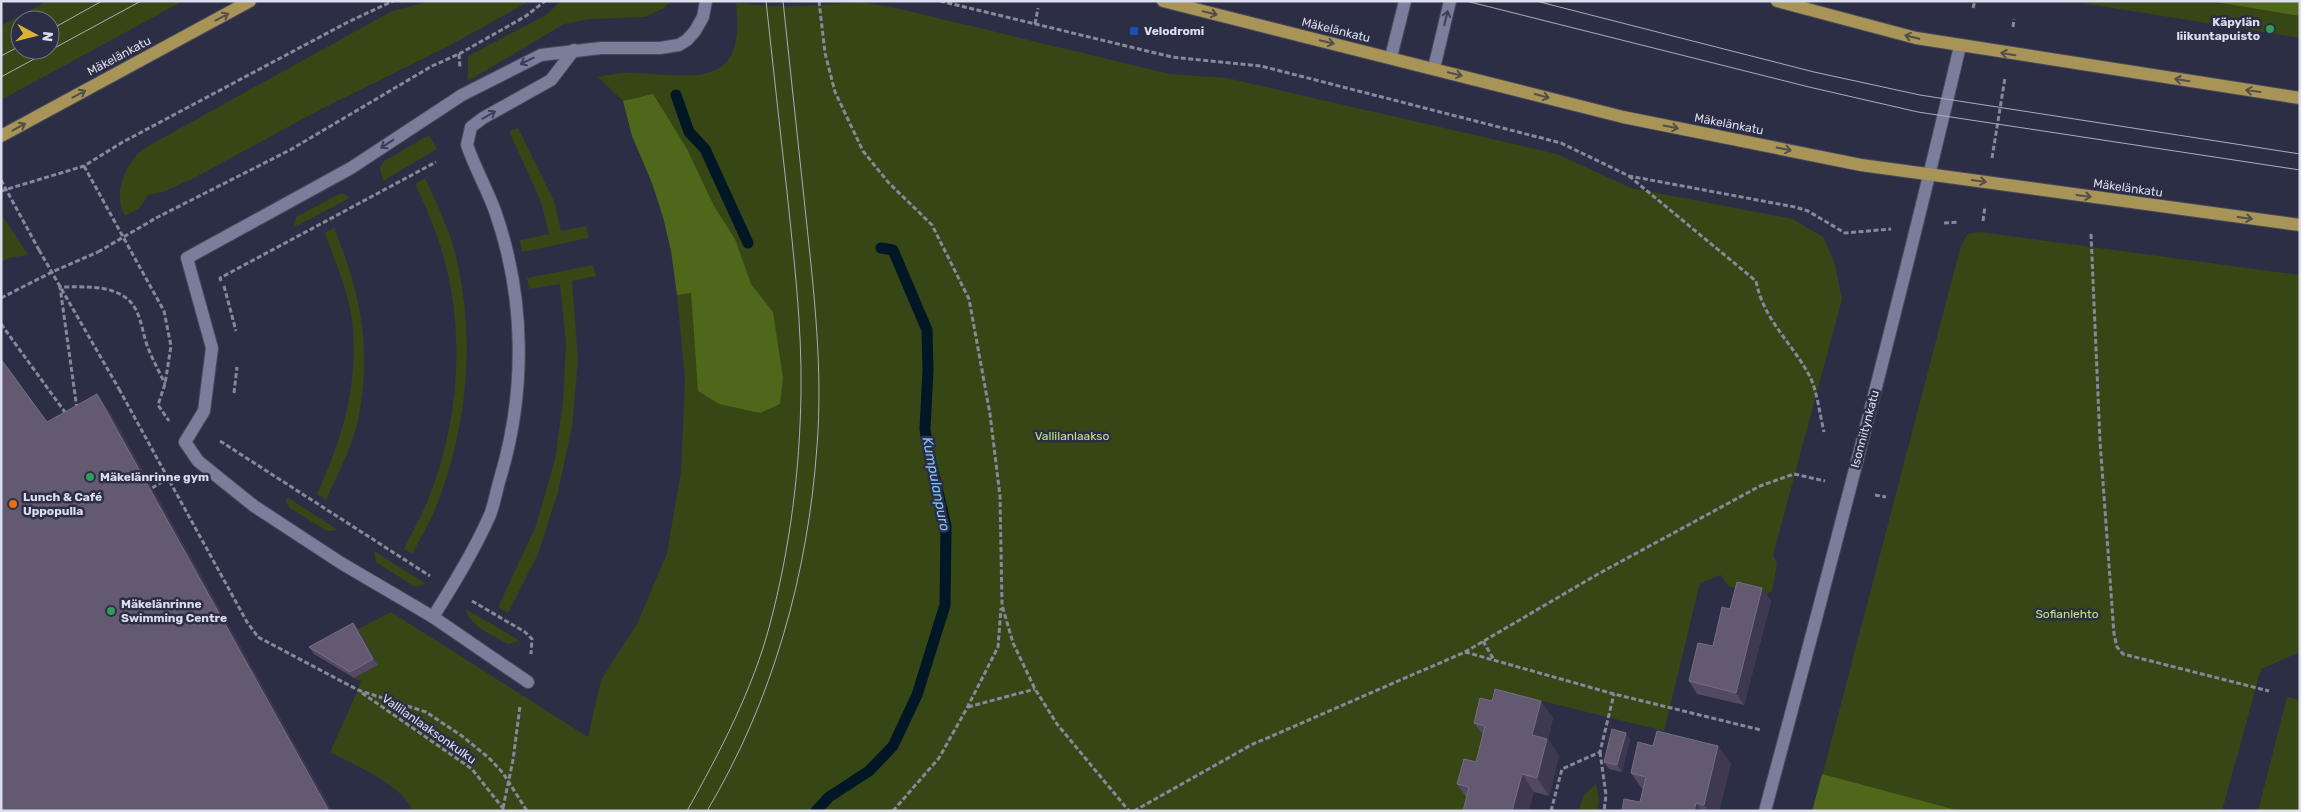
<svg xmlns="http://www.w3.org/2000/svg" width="2301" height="812" font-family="Rubik,sans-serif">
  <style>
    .green { fill: #364615; fill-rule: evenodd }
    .forest { fill: #4e671a }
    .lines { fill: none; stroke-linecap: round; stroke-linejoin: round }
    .stream { stroke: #021726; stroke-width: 11 }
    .service-casing { stroke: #484a5e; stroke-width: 14 }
    .tertiary-casing { stroke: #484a5e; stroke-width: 14 }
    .primary-casing { stroke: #484a5e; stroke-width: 14 }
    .path { stroke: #86889c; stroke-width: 3; stroke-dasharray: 5 2.5; stroke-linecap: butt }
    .service { stroke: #7a7e9b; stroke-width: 12 }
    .tertiary { stroke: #7a7e9b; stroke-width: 12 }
    .primary { stroke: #a99457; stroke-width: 12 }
    .tram { stroke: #aaacbe; stroke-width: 1 }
    .path-bridge { stroke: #86889c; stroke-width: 3; stroke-dasharray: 5 2.5; stroke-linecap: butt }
    .wall { fill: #544962 }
    .shaded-wall { fill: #3e3850 }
    .building { fill: #635971; stroke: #766e84 }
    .oneway { stroke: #524d4b }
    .oneway2 { stroke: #3c3e57 }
    .leisure-dot { fill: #2e9e5b; stroke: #2c2e46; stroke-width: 2 }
    .transit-dot { fill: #1a4fb4; stroke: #2c2e46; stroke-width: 2 }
    .food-dot { fill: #e8710a; stroke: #2c2e46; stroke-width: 2 }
    .labels { text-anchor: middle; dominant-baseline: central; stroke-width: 5; stroke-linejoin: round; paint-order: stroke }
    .poi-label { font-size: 12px; font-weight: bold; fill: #dcdeee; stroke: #2c2e46; text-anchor: start }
    .street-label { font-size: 12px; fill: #dcdeee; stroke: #2c2e46 }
    .park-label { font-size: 12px; fill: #bfe57f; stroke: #2c2e46 }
    .water-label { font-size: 14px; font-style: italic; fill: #7ac7fe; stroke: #2c2e46 }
  </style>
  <rect width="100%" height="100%" fill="#2c2e46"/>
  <g class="green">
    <path d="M47,1H183L1,100V26ZM20,20H50V50H20Z"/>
    <path d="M432,1H530L449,46L321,109L194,178L163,192L148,195L140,208L125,216C112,193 125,165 143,149L392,11Z"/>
    <polygon points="561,1 671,1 664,8 645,17 590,19 564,24 468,81 468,56 546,15"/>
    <polygon points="2069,1 2300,1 2300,38"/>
    <path d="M859,2L892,7L1170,74L1227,78L1557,154L1631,188L1793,219L1823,237L1834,261L1842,299L1773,555L1777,564L1772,591L1766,595L1728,586L1721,575L1700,583L1664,731L1494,689L1464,811H413C401,784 356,766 330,752L358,690L361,681L354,678L375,659L358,629L391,612L588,737L601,680L638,622L667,553L681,471L685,379L677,295L687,293L686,280L623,101L598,77C609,75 621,72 632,73C695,75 746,91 736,3C777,8 818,6 859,2Z"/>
    <polygon points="518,128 554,201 561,231 586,226 589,238 522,252 520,240 549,234 541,202 509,131"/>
    <polygon points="429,135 437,149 383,181 380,168 384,161"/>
    <path d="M425,178C436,202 448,227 455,252C476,335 468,428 436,507C430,523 420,539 412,554L404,549C412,532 422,515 429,497C458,424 465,339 445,262C438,235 427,209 415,184Z"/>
    <polygon points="339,194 344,194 350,198 293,228 296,217"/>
    <polygon points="1,214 28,255 9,258 1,262"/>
    <path d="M334,228C360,291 372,347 359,415C354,444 338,473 326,500L317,494C343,437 359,384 352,320C348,291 335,261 325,233Z"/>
    <polygon points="1980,232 2300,275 2300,652 2261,669 2222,811 1813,811 1961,245 1968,234"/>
    <polygon points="593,265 596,276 572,281 578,360 572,427 558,492 538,554 508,613 498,607 535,528 555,460 563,401 566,344 560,284 529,289 527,278"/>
    <polygon points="287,497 338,530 327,531 290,508 286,502"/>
    <polygon points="374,551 426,584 415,587 376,562"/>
    <path d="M466,609L520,641L508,644C495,636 468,626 466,609Z"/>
    <polygon points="2287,697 2300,700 2300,811 2258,811"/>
    <polygon points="1596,784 1599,799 1597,811 1579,811 1583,796"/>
  </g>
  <g class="forest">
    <polygon points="2210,1 2300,1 2300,16"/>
    <polygon points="653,94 687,149 714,206 735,239 751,284 773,312 783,378 780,404 760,413 719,404 698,391 691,293 677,295 671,251 663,217 652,183 632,136 623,101"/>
    <polygon points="1822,774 1960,811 1812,811"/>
  </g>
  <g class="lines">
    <g class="stream">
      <polyline points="676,95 689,132 705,149 748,243"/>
      <polyline points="816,811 829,797 869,771 893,746 917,695 945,605 946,526 928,449 925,429 928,370 927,330 893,250 881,248"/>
    </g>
    <g class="service-casing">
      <g id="service">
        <polyline points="1391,57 1405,1"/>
        <polyline points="1434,68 1450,1"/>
        <path d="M433,617C453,585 474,551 490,515C494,505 496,493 499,482C526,395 526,299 495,211C487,189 475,168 467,145L471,127L483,118L551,80L574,50"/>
        <polyline points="528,682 433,617 341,563 254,506 198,461 185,442 204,411 212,348 187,258 351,168 462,95 541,55 601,48 660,48 679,45 687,40 695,31 703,17 706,1"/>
      </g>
    </g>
    <g class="tertiary-casing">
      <path id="tertiary" d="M1765,811C1833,557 1900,302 1960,46"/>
    </g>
    <g class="primary-casing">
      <g id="primary">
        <polyline points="1163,1 1623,117 1861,165 2300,225"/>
        <polyline points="1777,1 1916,38 2300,98"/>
        <polyline points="1,136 250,1"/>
      </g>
    </g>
    <g class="path">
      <polyline points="819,1 825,53 835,92 863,151 888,182 932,225 969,299 990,414 1000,496 1002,605 1013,643 1035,689 1057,724 1129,811"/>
      <polyline points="940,1 1172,57 1261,66 1561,143 1629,176 1795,207 1808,211 1845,233 1891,229"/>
      <polyline points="1973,8 1975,1"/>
      <polyline points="1035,24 1038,8"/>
      <polyline points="2013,27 2014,19"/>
      <polyline points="459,54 460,68"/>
      <polyline points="1992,158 2005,78"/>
      <polyline points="84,166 164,311 171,346 165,384 158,405 169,421"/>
      <path d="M1629,176L1756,281C1763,319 1792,343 1809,375C1817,389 1820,416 1824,432"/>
      <polyline points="1,191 84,166 121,143 348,22 393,1"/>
      <polyline points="156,218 290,150 432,66 459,54 526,16 545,1"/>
      <polyline points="1983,221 1985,206"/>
      <polyline points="1944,223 1959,222"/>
      <polyline points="2091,234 2100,441 2114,634 2117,647 2123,654 2269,691"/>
      <polyline points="39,250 119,389"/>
      <polyline points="221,281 220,278 436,162"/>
      <polyline points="224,286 236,331"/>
      <polyline points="1,298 52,272 98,252"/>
      <polyline points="1,324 67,415"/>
      <polyline points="234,393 237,367"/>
      <path d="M77,409L60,287C86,287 124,283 137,312C142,323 143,334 147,345C152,359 159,371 165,384"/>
      <polyline points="220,441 430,576"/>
      <polyline points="152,488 177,473"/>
      <polyline points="1875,495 1886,497"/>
      <polyline points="472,601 525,632 532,639 531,654"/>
      <polyline points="258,637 358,690 426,712 462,736 489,758 503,773 527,811"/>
      <polyline points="1483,641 1494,660"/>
      <polyline points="1465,652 1614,694 1761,730"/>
      <polyline points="362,693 472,769 505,811"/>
      <polyline points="968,707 1035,689"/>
      <polyline points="1600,752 1606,795 1604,811"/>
      <polyline points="503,808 513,760 520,706"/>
      <polyline points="893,811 939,758 967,708 998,647 1001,608"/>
      <polyline points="1134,811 1251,745 1465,652 1598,574 1760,486 1794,474 1825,481"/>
      <polyline points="1551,811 1562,769 1600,752 1614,694"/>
    </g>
    <use href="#service" class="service"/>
    <use href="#tertiary" class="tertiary"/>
    <use href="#primary" class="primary"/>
    <g class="tram">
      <polyline points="1466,1 1809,87 1918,112 2300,170"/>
      <polyline points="1536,1 1814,72 1920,95 2300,154"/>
      <polyline points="50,30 102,1"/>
      <polyline points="1,56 20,46"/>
      <polyline points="1,77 141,1"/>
      <path d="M687,811C720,752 753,689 770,624C790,548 800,470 801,392C802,326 794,259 787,192C780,129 773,65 766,1"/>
      <path d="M707,811C773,700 808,574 817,446C823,370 814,293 806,217C798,145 791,73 783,1"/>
    </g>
    <g class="path-bridge">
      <polyline points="1,180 39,250"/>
      <polyline points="98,252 156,218"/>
      <polyline points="119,389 247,622 258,637"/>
    </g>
  </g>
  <g class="wall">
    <polygon points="1762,588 1771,601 1744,705 1697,694 1689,681 1713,646 1730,609"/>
    <polygon points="358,629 378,665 354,678 314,654 309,647"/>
    <polygon points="1492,701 1553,718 1548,739 1559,756 1549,796 1534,792 1466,797 1457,784 1476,762 1483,735 1474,723"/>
    <polygon points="1630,739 1622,772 1609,769 1604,762"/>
    <polygon points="1731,763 1719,811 1622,811 1640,802 1643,790 1631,773"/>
  </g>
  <g class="shaded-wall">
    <polygon points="97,394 112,415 332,811 329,811"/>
    <polygon points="1762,588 1771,601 1744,705 1736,693"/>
    <polygon points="353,623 358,629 378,665 373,659"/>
    <polygon points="1541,701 1553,718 1548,739 1559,756 1549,796 1537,778 1532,735"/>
    <polygon points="1626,733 1630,739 1622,772 1617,765"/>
    <polygon points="1718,746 1731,763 1719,811 1708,811 1704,805"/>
    <polygon points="1522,774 1534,792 1529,811 1512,811"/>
    <polygon points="1696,803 1702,811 1694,811"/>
  </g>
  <g class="building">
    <polygon points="1,359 47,422 97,394 329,811 1,811"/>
    <polygon points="1737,582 1762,588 1736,693 1689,681 1698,643 1713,646 1722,607 1730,609"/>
    <polygon points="353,623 373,659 350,672 309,647"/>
    <polygon points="1495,689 1541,701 1532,735 1547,739 1537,778 1522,774 1512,811 1463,811 1469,787 1457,784 1464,759 1476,762 1485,726 1474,723 1480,698 1492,701"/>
    <polygon points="1612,729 1626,733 1617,765 1604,762"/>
    <polygon points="1657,731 1718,746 1704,805 1696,803 1694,811 1622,811 1624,799 1640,802 1646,777 1631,773 1638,742 1653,746"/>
  </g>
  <defs><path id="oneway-shaft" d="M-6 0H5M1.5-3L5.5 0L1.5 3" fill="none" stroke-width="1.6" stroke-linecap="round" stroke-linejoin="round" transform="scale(1.25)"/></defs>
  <g class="oneway">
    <use href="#oneway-shaft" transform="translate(1210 13) rotate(14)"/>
    <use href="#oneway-shaft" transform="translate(222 17) rotate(-28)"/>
    <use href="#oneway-shaft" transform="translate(1912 37) rotate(-167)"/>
    <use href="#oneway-shaft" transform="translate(1327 42) rotate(14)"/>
    <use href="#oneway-shaft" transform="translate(2008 54) rotate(-171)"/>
    <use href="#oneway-shaft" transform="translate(1455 74) rotate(14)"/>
    <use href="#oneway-shaft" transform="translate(2182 80) rotate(-171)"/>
    <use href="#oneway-shaft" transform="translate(2253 91) rotate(-172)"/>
    <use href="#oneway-shaft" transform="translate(79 94) rotate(-28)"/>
    <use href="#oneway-shaft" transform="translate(1542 96) rotate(15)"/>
    <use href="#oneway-shaft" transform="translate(19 127) rotate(-29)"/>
    <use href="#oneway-shaft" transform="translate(1671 127) rotate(11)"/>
    <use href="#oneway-shaft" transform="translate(1784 149) rotate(11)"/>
    <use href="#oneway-shaft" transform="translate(1979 181) rotate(8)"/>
    <use href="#oneway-shaft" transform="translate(2084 196) rotate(8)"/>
    <use href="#oneway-shaft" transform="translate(2245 218) rotate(8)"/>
  </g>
  <g class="oneway2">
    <use href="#oneway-shaft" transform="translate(1446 18) rotate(-76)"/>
    <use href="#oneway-shaft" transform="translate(527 61) rotate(154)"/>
    <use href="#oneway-shaft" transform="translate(489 115) rotate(-30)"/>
    <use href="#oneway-shaft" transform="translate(387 144) rotate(147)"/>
  </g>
  <g class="leisure-dot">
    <circle cx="2270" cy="29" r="5"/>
    <circle cx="90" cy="477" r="5"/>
    <circle cx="111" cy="611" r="5"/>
  </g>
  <rect class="transit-dot" x="1129" y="26" width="10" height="10" rx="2.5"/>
  <circle class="food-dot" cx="13" cy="504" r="5"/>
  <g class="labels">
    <g class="poi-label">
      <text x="2260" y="22" text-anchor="end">Käpylän<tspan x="2260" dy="14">liikuntapuisto</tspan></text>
      <text x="1144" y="31">Velodromi</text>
      <text x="100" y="477">Mäkelänrinne gym</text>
      <text x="23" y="497">Lunch &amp; Café<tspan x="23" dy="14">Uppopulla</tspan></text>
      <text x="121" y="604">Mäkelänrinne<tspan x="121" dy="14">Swimming Centre</tspan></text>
    </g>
    <g class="street-label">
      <text transform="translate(1336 30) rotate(14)">Mäkelänkatu</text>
      <text transform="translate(119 56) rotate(-28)">Mäkelänkatu</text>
      <text transform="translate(1729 124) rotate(11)">Mäkelänkatu</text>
      <text transform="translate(2128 188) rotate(8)">Mäkelänkatu</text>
      <text transform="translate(1865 429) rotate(-75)">Isonniitynkatu</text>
      <text transform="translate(429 729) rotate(35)">Vallilanlaaksonkulku</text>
    </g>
    <g class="park-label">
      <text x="1072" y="436">Vallilanlaakso</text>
      <text x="2067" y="614">Sofianlehto</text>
    </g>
    <g class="water-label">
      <text transform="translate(936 484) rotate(79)">Kumpulanpuro</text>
    </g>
  </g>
  <rect width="2301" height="812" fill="none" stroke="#dcdeee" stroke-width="5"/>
  <g transform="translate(35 35) rotate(97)"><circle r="24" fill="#2c2e46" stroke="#727489"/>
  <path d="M0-4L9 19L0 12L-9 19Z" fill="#d7b434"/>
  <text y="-8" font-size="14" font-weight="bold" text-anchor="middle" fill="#dcdeee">N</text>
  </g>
</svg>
